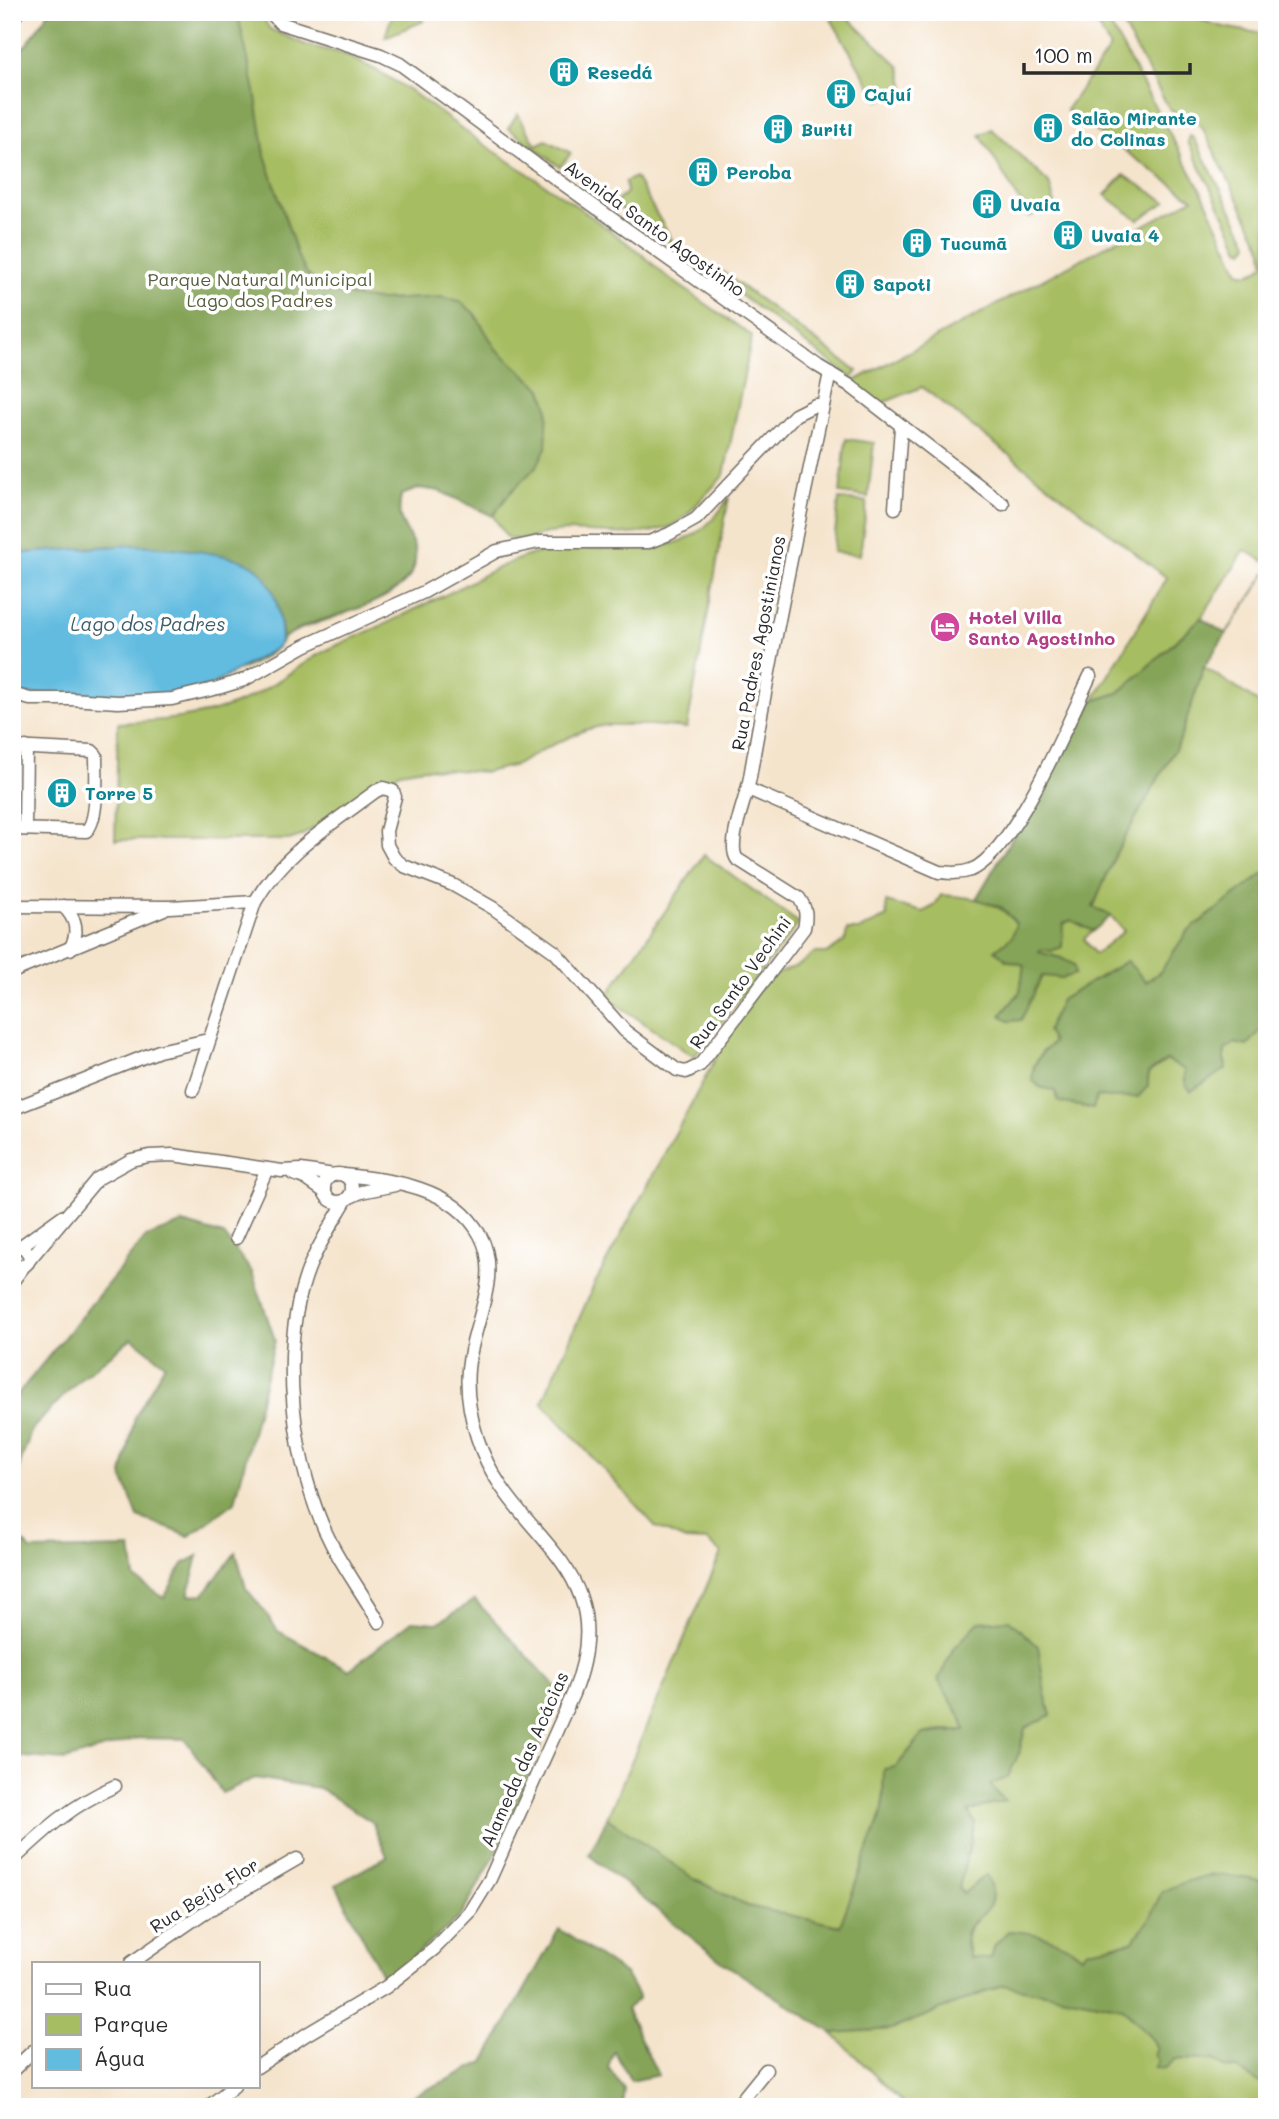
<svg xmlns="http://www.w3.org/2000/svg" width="1279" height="2119" font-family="Mali,sans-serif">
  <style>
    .green { fill: #a7bd62; stroke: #697446; stroke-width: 2 }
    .forest { fill: #85a458; stroke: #586842; stroke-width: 2 }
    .water { fill: #62bce0; stroke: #467486; stroke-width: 2 }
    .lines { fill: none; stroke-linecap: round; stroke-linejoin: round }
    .minor-casing { stroke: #726c63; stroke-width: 15 }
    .minor { stroke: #fff; stroke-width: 12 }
    .labels { text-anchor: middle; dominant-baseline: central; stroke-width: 7; stroke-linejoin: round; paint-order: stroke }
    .culture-label { font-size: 18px; font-weight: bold; fill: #0d838f; stroke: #fff; text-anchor: start }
    .street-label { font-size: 18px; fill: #2b2b2b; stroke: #fff }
    .park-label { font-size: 18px; fill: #565e3e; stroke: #fff }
    .hotel-label { font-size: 18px; font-weight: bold; fill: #b23c85; stroke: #fff; text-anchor: start }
    .water-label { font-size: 19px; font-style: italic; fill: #3e5e6a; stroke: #fff }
  </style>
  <rect width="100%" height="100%" fill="#fff"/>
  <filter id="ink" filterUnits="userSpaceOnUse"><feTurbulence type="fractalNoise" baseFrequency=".0143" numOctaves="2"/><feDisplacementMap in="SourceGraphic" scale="14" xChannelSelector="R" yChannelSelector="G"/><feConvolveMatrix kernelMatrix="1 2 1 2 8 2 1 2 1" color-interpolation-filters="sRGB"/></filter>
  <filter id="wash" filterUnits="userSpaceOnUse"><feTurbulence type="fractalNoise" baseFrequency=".00686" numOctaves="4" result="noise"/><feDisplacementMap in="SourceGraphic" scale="28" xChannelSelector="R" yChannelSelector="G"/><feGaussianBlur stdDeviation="1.57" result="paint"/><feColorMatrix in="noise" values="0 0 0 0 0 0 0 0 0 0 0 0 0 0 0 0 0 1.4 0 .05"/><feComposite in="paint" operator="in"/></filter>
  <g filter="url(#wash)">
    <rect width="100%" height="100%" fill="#f5e4cc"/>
    <g class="green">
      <path d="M49,12H259L270,29L306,45L344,54L380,72L412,92L476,139L574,204L637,250L666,276L752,336L724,475L686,516L670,527L650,532L630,534L567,531L547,533L528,539H508L493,516L440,491L420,488L401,495C400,502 398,511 400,517C405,535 419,548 414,568C405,602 316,620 287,635C281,639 282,642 277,647C269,656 256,662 245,668L12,697V58L28,43Z"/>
      <polygon points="393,12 419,12 424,21 385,37"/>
      <polygon points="842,12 900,67 905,88 879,101 831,19"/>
      <path d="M1090,12H1103L1204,196L1239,272C1249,276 1257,272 1264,264L1263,249L1202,127L1196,121L1170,110L1115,12H1188C1211,28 1240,30 1267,34V563L1245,550L1201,618L1130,683L1118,693L1093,701L1167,578L922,387L880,404L851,383L1193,199L1066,110L1110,48Z"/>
      <polygon points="518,114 536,145 546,140 571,153 560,167 508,128"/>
      <polygon points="992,129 1049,183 1055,204 1029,217 980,135"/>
      <polygon points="1190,136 1194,138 1249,244 1244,250 1240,248 1188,142"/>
      <polygon points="1124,175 1166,202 1138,220 1105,195"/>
      <polygon points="635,177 676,247 614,204 627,192 625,182"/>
      <polygon points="718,269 857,371 852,378 708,271"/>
      <polygon points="846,439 874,443 868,497 840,493"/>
      <path d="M729,497L687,728L650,725H605L585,730L548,747L516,765L486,772L424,768L400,772L301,836L289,840H115L118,723C158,721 201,718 238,703C265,692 287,674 311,659C333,645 359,636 383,625C402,616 421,606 441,597C470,583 496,566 527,556C601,531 681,581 729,497Z"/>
      <polygon points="839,499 867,502 860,555 833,552"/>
      <path d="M1204,667L1267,708V871L1188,932L1160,972L1145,982L1126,961L1061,1000L1053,1043L1042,1052L1033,1068L1040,1087L1111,1098L1167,1060L1185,1070L1186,1084L1226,1064L1224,1059L1225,1050L1235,1043L1247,1046L1267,1023V1882L1211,1874L1161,1893L1151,1917L1132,1942L1088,1950L1081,1956L1066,1945L1017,1931L995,1945L991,1958H970C962,1930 970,1926 989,1907L986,1876L963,1895L959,1888L975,1824L968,1811L1004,1801L990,1786L1019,1753L1025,1728L1050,1714L1045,1694L962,1719L965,1730H944L923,1734L896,1767L884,1770L883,1809L840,1926L748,1906L694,1879L607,1818L721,1553L707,1541L685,1540L656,1527L542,1402L594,1285L734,1024L767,978L799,965L814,953H828L845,941L847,930H859L887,917L886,902L923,912L934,906L941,895C974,898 993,897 1016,923L1007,960L1024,964L1020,992L1002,1015L1042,975L1063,978L1061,958L1037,952L1042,949L1051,951L1063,924L1071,920L1093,931L1084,939L1095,954L1124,931L1111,916L1093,908L1116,852L1179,742Z"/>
      <polygon points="704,855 799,923 694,1057 606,997"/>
      <polygon points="1003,1984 1123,2008 1152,2039 1157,2048 1158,2061 1155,2067 1174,2059 1215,2060 1225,2068 1236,2069 1267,2087 1267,2107 907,2107 832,2033 892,2029"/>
    </g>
    <g class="forest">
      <path d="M49,12H242L238,15L255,91L265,155L298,257L307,274L322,287L360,298L381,300L441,297L460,301L475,314L496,349L542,389L548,408L546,448L537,466L509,494L493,516L440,491L420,488L401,495C400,502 398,510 400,517C403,528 413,539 415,551C421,599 339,613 307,625C299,628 291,634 283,638L277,601L236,559L153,546H110L12,554V58L28,43Z"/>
      <polygon points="1267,572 1204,667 1179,742 1116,853 1093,907 1111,916 1093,931 1071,920 1063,924 1062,947 1051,951 1042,949 1038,952 1061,958 1074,965 1075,974 1063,978 1042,976 1021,1020 1009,1021 1001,1015 1020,992 1024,965 1007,960 995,950 1012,937 1016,923 1003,908 976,899 1093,701 1118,693 1130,683 1201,618 1226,634"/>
      <path d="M1267,871V1023L1247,1046L1235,1043L1225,1050L1224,1058L1226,1069L1191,1091L1185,1084V1070L1167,1060L1148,1073V1086L1138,1097L1111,1098L1097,1096L1093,1109L1059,1102L1055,1091L1040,1087L1032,1080C1033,1063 1040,1053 1053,1043L1047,1031L1061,1000L1127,961L1146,982L1160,972L1187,932Z"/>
      <polygon points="183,1223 224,1235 252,1272 275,1340 235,1502 189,1536 138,1517 122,1475 135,1417 165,1364 132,1338 81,1378 32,1429 18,1470 12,1502 12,1401 146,1237"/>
      <polygon points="12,1531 31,1550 131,1548 135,1578 164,1598 183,1564 198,1556 188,1595 204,1594 236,1552 246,1588 266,1613 278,1631 349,1670 412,1621 437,1623 475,1600 562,1693 498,1850 461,1916 385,1981 336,1885 387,1856 372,1822 319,1788 255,1778 222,1793 185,1739 138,1738 65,1760 12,1756"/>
      <path d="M1009,1620L1038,1646L1045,1694L1051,1715L1025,1728L1019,1753L1008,1777L990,1785L1005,1801L968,1811L975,1824L959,1888L963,1894L986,1875C993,1883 994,1899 988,1908C983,1916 972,1921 968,1929C963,1938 967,1949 970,1958H991L995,1945L1008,1931C1032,1931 1063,1940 1082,1956L1088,1950L1132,1942L1151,1917L1161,1893C1206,1870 1218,1873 1267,1882V2087L1236,2069L1225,2068L1215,2060L1175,2059C1169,2066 1165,2071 1155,2067L1158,2061L1154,2055L1157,2048L1152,2039L1123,2008L1003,1985L892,2029L832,2033L722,1962L589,1855L607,1818L694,1879L747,1906L840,1926L883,1809L884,1769L896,1767L923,1734L965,1730L962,1719L938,1680L954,1648L979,1622Z"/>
      <polygon points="559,1929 626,1975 639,1998 626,2009 658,2075 631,2081 614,2051 608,2067 624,2089 622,2107 391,2107 484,2062"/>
    </g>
    <path class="water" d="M132,545C158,546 235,552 255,567C268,576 276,596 278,610C280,623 284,634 278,647L210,686L171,698L12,694V554Z"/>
  </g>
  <g filter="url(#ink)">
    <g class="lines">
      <g class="minor-casing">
        <g id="minor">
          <polyline points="270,12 280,23 381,55 400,64 552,176 818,366 849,385 1003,504"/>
          <polyline points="12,20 18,12"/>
          <polyline points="895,508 901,427"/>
          <polyline points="12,694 30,699 70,699 118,702 172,699 218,688 244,680 304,646 424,592 497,551 539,542 649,542 669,534 696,519 795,415 815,405 823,405"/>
          <path d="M12,747L92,751L96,755C96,772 99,821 86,831L12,829"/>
          <path d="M748,789L939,872C950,873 960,874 971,870C1013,854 1070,719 1090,676"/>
          <polyline points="25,829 26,747"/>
          <polyline points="12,906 170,907 255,902"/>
          <path d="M63,906C77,919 79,933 70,949"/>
          <polyline points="12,972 164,909"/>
          <path d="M193,1090L255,902C282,854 333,823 376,791L383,788L393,791L395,797L386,831L387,845L394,858L404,866L453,885L493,908L555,952L625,1031L677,1070L686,1072L700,1065L804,928C807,915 806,908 799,898L737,859C726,844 747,797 750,777C773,642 801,508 830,373"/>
          <polyline points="12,1109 159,1051 208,1040"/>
          <polyline points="293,1174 305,1178 325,1192"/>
          <circle cx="338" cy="1188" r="14"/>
          <polyline points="348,1198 361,1192 395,1185"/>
          <path d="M346,1200C333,1222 320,1242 310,1265C277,1346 292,1469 332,1545C346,1571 364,1596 379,1622"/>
          <polyline points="236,1238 267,1169"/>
          <polyline points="21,1246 61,1217"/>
          <path d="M12,1249L17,1247H24L30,1256C29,1266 21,1269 12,1264"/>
          <polyline points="30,1259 97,1179 131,1160 149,1156 173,1155 282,1171 301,1170 334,1175"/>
          <polyline points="12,1282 24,1266"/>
          <path d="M12,1861C46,1829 72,1805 115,1786"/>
          <polyline points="131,1963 202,1914 297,1859"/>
          <path d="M257,2067L307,2034L386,1987L434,1949L469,1913L490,1879L573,1694C626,1563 509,1541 477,1437C470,1415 466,1392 468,1369C472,1325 503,1277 480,1235C454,1187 392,1180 344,1175"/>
          <polyline points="12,2071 33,2051"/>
          <polyline points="208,2107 234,2086"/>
          <polyline points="736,2107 766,2070"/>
        </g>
      </g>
      <use href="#minor" class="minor"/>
    </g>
  </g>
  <defs>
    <g id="building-disc" transform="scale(1.575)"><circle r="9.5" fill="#0f9aa8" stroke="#fff"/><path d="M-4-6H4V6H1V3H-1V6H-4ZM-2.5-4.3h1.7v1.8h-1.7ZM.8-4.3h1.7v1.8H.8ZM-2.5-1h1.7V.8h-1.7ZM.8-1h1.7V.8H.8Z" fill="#fff"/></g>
    <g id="hotel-disc" transform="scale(1.575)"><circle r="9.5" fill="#d1479c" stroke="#fff"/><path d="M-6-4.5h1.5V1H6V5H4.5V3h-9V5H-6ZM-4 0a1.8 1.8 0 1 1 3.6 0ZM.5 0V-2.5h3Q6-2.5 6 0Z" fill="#fff"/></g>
  </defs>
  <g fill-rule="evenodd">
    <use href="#building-disc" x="564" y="72"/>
    <use href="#building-disc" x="841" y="94"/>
    <use href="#building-disc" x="1048" y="128"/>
    <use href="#building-disc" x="778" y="129"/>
    <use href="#building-disc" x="703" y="172"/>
    <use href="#building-disc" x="987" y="204"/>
    <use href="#building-disc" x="1068" y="235"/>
    <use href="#building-disc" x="917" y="243"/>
    <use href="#building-disc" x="850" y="284"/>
    <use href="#hotel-disc" x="945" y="627"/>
    <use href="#building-disc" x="62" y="793"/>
  </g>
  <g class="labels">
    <g class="culture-label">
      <text x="587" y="72">Resedá</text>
      <text x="864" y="94">Cajuí</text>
      <text x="1071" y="118">Salão Mirante<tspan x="1071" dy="21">do Colinas</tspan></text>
      <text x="801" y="129">Buriti</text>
      <text x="726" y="172">Peroba</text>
      <text x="1010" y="204">Uvaia</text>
      <text x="1091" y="235">Uvaia 4</text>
      <text x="940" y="243">Tucumã</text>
      <text x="873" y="284">Sapoti</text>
      <text x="85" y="793">Torre 5</text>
    </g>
    <g class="street-label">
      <text transform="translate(655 228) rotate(36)">Avenida Santo Agostinho</text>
      <text transform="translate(758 643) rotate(-79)">Rua Padres Agostinianos</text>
      <text transform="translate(740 982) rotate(-54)">Rua Santo Vechini</text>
      <text transform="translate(524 1759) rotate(-66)">Alameda das Acácias</text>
      <text transform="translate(204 1895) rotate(-32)">Rua Beíja Flor</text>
    </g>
    <g class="park-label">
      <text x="260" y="279">Parque Natural Municipal<tspan x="260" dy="21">Lago dos Padres</tspan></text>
    </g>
    <g class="hotel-label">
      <text x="968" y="617">Hotel Villa<tspan x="968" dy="21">Santo Agostinho</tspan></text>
    </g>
    <g class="water-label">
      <text x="148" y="623">Lago dos Padres</text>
    </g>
  </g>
  <rect width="1279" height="2119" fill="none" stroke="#fff" stroke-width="42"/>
  <rect x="32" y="1962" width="228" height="126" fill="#ffffff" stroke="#aaaaaa" stroke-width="2"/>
  <rect x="46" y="1984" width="35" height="10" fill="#ffffff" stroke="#aaaaaa" stroke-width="2"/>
  <text x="94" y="1996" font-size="21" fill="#2b2b2b">Rua</text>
  <rect x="46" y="2014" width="35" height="21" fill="#a7bd62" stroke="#aaaaaa" stroke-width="2"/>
  <text x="94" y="2032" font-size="21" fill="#2b2b2b">Parque</text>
  <rect x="46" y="2049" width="35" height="21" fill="#62bce0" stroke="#aaaaaa" stroke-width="2"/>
  <text x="94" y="2066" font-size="21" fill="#2b2b2b">Água</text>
  <path d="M1024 63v10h166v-10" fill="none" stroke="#2b2b2b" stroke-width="3.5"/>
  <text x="1034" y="63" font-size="21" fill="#2b2b2b" stroke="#ffffff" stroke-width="5" paint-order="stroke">100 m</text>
</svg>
